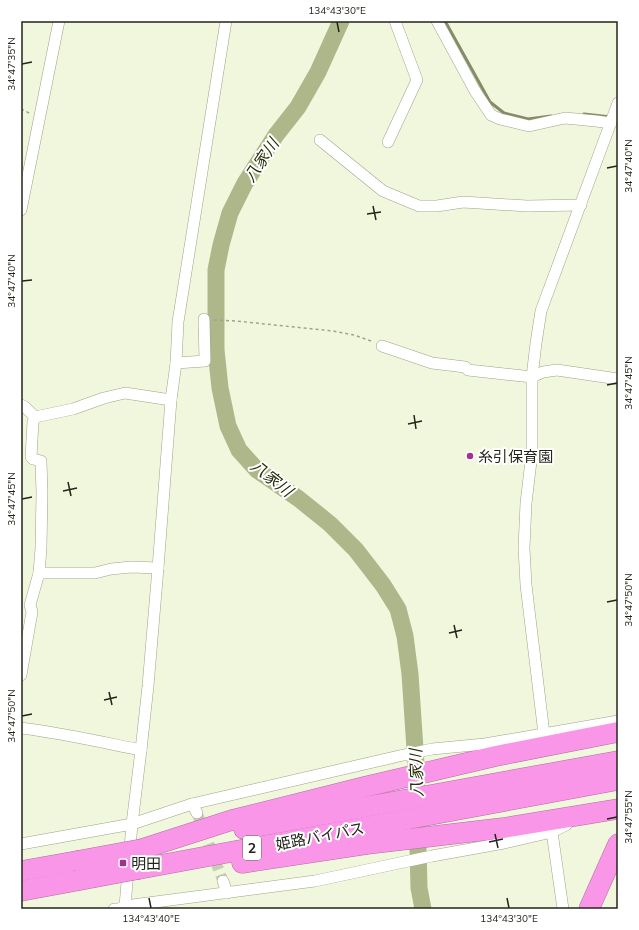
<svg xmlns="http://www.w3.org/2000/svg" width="639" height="930" font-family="Mulish,'Noto Sans JP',sans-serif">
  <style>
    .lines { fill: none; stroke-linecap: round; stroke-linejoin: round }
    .stream { stroke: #848b68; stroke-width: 3 }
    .river { stroke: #aeb789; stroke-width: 17 }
    .street-tunnel { stroke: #c8cdb5; stroke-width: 11; stroke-dasharray: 11 5.5; stroke-linecap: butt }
    .street-casing { stroke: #9ea389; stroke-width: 12 }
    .highway-casing { stroke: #af6ea0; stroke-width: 21 }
    .path { stroke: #9ea38f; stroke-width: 1.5; stroke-dasharray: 3 3; stroke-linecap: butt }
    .street { stroke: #fff; stroke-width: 11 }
    .highway { stroke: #fa96e7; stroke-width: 20 }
    .highway-bridge-casing { stroke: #af6ea0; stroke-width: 21; stroke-linecap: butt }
    .highway-bridge { stroke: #fa96e7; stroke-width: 20 }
    .ticks { fill: none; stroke: #23251b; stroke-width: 1.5 }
    .poi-dot { fill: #a13291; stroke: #fff; stroke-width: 1.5 }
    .labels { text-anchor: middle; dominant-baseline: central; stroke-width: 4; stroke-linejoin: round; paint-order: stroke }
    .shield { fill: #fff; stroke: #65665f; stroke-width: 1 }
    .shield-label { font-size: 14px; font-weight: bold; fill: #23251b }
    .poi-label { font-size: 15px; fill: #23251b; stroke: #fff; text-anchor: start }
    .street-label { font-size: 15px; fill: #23251b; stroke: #fff }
    .water-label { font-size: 16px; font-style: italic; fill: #292f09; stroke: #fff }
    .neatline { fill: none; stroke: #23251b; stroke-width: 1.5 }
    .ticks-label { font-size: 10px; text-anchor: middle; fill: #23251b }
  </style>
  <rect width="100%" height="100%" fill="#f1f7dc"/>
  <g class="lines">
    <g class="stream">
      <polyline points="445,21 490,102 504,113 528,119 551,116"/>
      <polyline points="584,114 611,117"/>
    </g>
    <polyline class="river" points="341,21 318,72 298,107 276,135 245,183 230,213 221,245 216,270 216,350 220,388 228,426 239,450 257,470 299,499 330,524 356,550 383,585 398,609 405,636 410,674 416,764 419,888 423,909"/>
    <polyline class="street-tunnel" points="197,813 223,881"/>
    <g class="street-casing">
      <g id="street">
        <polyline points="437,21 475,91 491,115 500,119 529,126 565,118 596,121 611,123"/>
        <polyline points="320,140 383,191 419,206 437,206 463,202 527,206 581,205"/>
        <polyline points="388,142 417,80 395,21"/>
        <polyline points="21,210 59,21"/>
        <polyline points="382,346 432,363 465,367 468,370 532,377 543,372 557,370 618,379"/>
        <polyline points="176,363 205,361 204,319"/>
        <polyline points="21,405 25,407 35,417"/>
        <polyline points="35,417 73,409 104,398 125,393 171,400"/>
        <polyline points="39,573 95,573 111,569 131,567 158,568"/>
        <polyline points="21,675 32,612 30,605 39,573 41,548 42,493 41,461 33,459 31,457 33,422 35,417"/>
        <path d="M21,728C62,733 101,742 141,750"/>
        <polyline points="544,734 526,585 524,548 526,503 532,453 532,377 536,343 541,311 618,103"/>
        <polyline points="192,804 197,813"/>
        <polyline points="552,832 563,909"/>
        <polyline points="21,844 132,824 192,804 399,756 432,749 485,744 618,721"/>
        <polyline points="223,881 227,893"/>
        <polyline points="125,906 132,824 141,750 148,686 158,568 171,400 176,363 178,322 226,21"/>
        <polyline points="114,909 119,909 125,906 315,881 432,856 504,843 552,832 566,825 570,819"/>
      </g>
    </g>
    <g class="highway-casing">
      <g id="highway">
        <polyline points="244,829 618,761"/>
        <polyline points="142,849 232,820 364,787 496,756 618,732"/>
        <polyline points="242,863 367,844 503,828 618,809"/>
        <polyline points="139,869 618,780"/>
        <polyline points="21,871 77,861"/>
        <polyline points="21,891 75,881"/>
        <polyline points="589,909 618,844"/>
      </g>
    </g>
    <g class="path">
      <polyline points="21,109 31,114"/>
      <polyline points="214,320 236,321 333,331 354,335 374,342"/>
    </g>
    <use href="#street" class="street"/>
    <use href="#highway" class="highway"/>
    <g class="highway-bridge-casing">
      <g id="highway-bridge">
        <polyline points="77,861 142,849"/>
        <polyline points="75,881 139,869"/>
      </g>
    </g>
    <use href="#highway-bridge" class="highway-bridge"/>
  </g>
  <path class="ticks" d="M337,22L339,32M22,64L32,62M607,168L617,166M373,206L376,220M367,214L381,212M22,281L32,280M607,385L617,383M414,415L416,429M408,424L422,421M68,482L71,496M63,491L77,488M22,499L32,497M607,602L617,600M454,625L457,638M449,633L462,630M109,692L112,705M104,700L117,697M22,716L32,714M607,819L617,817M495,834L498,848M489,842L503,839M149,898L151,908M507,898L509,908"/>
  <g class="poi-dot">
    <circle cx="470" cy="456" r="4"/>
    <rect x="119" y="859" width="8" height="8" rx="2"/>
  </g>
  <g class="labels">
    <rect class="shield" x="243" y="836" width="18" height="24" rx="3"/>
    <g class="shield-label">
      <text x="252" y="848">2</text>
    </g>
    <g class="poi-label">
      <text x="478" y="456">糸引保育園</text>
      <text x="131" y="863">明田</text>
    </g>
    <g class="street-label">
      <text transform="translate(320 836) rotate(-11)">姫路バイパス</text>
    </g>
    <g class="water-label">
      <text transform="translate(261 160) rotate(-56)">八家川</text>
      <text transform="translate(272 478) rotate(38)">八家川</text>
      <text transform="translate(416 773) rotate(-92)">八家川</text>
    </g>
  </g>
  <rect width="639" height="930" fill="none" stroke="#ffffff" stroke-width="44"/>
  <rect x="22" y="22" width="595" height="886" class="neatline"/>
  <g class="ticks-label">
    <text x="337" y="14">134°43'30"E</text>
    <text transform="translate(11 64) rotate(-90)" y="4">34°47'35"N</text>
    <text transform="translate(628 166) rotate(-90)" y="4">34°47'40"N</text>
    <text transform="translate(11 281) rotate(-90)" y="4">34°47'40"N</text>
    <text transform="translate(628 383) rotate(-90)" y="4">34°47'45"N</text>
    <text transform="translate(11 499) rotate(-90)" y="4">34°47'45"N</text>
    <text transform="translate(628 600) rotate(-90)" y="4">34°47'50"N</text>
    <text transform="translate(11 716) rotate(-90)" y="4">34°47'50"N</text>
    <text transform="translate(628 817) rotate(-90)" y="4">34°47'55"N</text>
    <text x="151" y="922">134°43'40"E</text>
    <text x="509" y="922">134°43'30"E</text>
  </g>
</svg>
